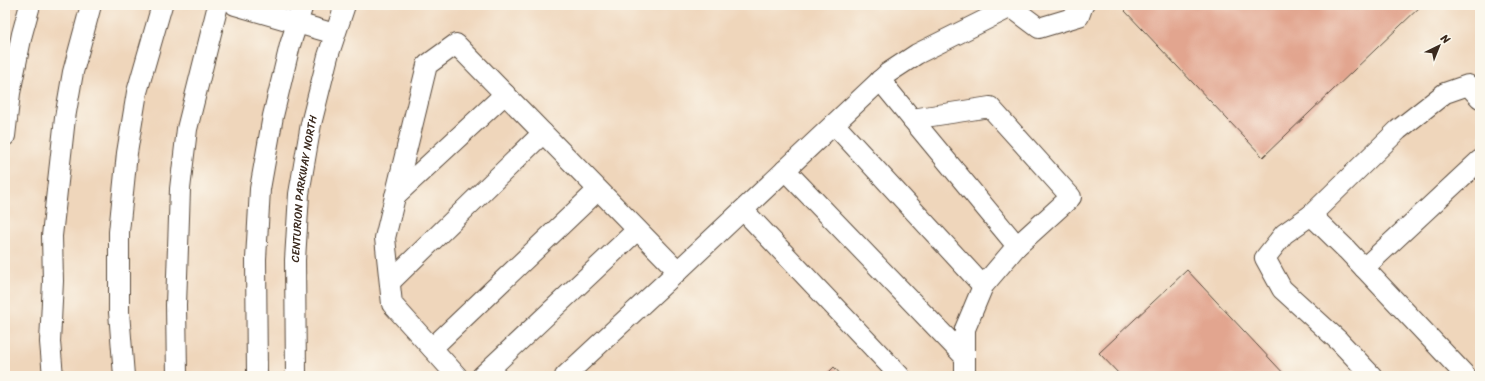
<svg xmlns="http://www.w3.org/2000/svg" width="1485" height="381" font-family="Sriracha,sans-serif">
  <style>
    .built { fill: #efd6bb }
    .building { fill: #e2a58f }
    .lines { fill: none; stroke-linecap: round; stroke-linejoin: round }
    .minor-casing { stroke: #564739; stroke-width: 22 }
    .minor { stroke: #fff; stroke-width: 20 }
    .labels { text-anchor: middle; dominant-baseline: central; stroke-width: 3.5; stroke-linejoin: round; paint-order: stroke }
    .street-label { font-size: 11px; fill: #3b2a1e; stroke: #fbf7ec }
  </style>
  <rect width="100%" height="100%" fill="#fbf7ec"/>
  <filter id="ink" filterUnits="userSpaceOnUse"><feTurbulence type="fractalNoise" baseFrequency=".025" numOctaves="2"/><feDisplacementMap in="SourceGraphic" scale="8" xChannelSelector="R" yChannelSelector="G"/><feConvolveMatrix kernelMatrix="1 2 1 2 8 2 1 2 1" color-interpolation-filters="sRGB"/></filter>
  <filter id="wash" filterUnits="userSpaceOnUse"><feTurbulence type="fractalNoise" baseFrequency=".012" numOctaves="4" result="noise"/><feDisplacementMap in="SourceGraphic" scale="16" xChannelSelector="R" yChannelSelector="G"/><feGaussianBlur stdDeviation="0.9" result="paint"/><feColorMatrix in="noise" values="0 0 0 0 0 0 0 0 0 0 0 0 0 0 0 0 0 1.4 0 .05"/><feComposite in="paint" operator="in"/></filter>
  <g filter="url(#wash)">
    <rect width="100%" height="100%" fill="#f1ebd2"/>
    <rect class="built" x="5" y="5" width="1475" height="371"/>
    <g id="blocks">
      <g class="building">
        <polygon points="1131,5 1422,5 1263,157 1125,11"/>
        <polygon points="1187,270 1286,376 1121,376 1099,353"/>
        <polygon points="834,367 842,376 825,376"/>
      </g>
    </g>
  </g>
  <g filter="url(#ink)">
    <use href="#blocks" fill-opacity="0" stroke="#564739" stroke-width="1"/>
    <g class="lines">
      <g class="minor-casing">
        <g id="minor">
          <polyline points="235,5 335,34"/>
          <polyline points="1012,5 1011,7 1039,28 1079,16 1083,5"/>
          <polyline points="880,80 912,119 990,107 1071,197 1017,246 983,286 965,329 965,376"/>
          <polyline points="912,119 1017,246"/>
          <polyline points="834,124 983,286"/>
          <polyline points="5,136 10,93 22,34 30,5"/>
          <polyline points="785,170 965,357"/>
          <polyline points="395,196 505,94"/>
          <polyline points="743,210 900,376"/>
          <polyline points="1311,215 1398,130 1445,93 1468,85 1480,98"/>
          <polyline points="1364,268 1480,160"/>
          <polyline points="678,271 888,73 917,54 1011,7"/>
          <polyline points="390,282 543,133"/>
          <polyline points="432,348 598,190"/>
          <polyline points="53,376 50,342 53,281 52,236 65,118 73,72 91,5"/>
          <polyline points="124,376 119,312 119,232 127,153 137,92 162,5"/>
          <polyline points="177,376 176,305 180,189 187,129 218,5"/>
          <polyline points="257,376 256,259 260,189 273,116 290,45 303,5"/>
          <path id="s1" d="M296,376L295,260L299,194L311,124L328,56L345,5"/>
          <polyline points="457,376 392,304 385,238 427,65 456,44 678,271 565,376"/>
          <polyline points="482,376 637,230"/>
          <polyline points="1372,376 1339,341 1282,289 1265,258 1284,234 1311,215 1347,250 1466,376"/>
        </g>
      </g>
      <use href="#minor" class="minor"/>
    </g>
  </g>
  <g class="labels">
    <g class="street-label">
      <text stroke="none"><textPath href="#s1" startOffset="188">CENTURION PARKWAY NORTH</textPath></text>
    </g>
  </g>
  <rect width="1485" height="381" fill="none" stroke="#fbf7ec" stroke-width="20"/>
  <g transform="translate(1439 46) rotate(43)" stroke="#fbf7ec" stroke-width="3" paint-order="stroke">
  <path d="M0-3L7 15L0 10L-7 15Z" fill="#3b2a1e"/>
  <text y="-6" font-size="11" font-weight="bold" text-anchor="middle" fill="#3b2a1e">N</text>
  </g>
</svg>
